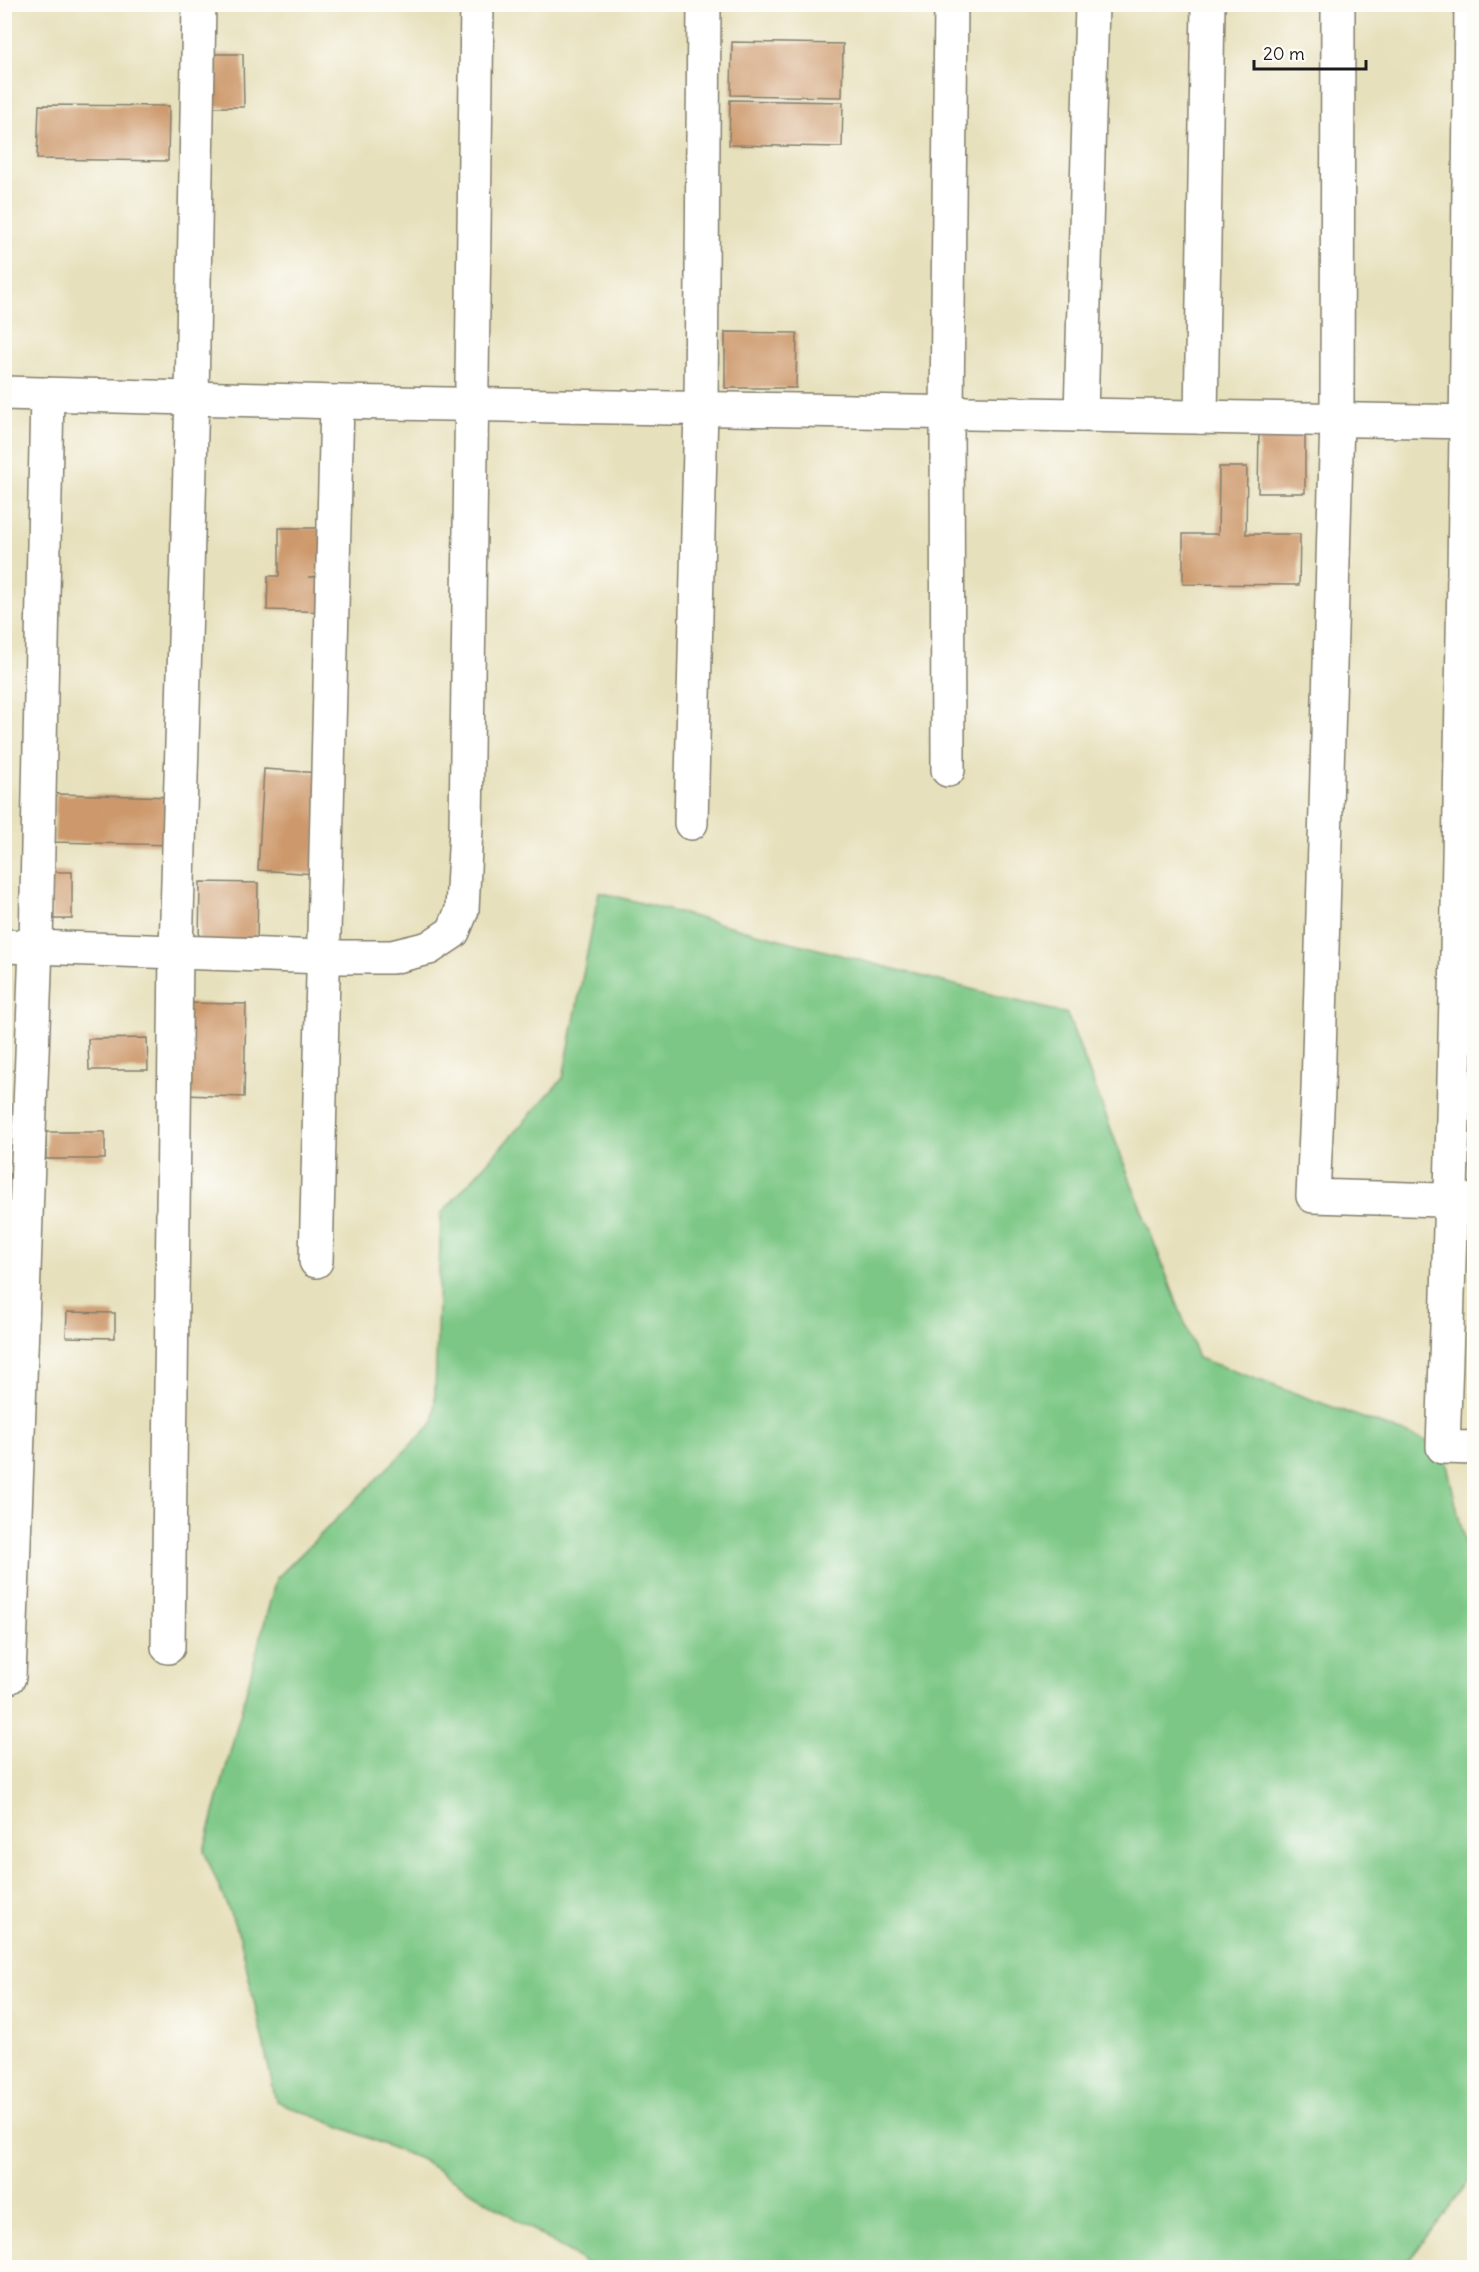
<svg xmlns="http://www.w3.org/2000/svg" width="1479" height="2272" font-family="Delius,sans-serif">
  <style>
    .green { fill: #7bc785; stroke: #4c7250; stroke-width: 1.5 }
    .building { fill: #cd996c }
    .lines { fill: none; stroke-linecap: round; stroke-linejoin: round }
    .minor-casing { stroke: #827e6c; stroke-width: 36 }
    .minor { stroke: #fff; stroke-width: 33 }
  </style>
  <rect width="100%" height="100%" fill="#fdfcf7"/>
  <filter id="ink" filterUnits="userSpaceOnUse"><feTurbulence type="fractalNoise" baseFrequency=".0167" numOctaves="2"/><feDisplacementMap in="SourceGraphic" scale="12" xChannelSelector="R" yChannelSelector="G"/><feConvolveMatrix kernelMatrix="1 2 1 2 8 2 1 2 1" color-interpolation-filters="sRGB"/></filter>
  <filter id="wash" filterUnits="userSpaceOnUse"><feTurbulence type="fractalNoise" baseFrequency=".008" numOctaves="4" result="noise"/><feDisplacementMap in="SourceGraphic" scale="24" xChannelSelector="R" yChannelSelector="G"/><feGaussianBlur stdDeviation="1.35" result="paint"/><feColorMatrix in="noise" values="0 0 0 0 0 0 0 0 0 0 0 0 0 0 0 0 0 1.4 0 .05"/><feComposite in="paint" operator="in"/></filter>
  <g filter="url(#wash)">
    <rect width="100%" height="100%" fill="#e7e0bc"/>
    <polygon class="green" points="599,892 1067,1014 1198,1358 1443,1447 1474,1584 1474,2175 1403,2267 592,2267 420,2159 276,2101 240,1937 204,1851 276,1579 434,1422 441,1214 563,1078"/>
    <g id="blocks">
      <g class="building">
        <polygon points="732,42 843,44 842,97 731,95"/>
        <polygon points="208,54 243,54 244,107 209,107"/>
        <polygon points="730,100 843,102 842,147 729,145"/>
        <polygon points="39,105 169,106 168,161 37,159"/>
        <polygon points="725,332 797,333 796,388 725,388"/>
        <polygon points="1259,429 1305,430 1305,493 1258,493"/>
        <polygon points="1219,467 1247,467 1246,534 1300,534 1299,585 1183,584 1183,534 1218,534"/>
        <polygon points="279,528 330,528 329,576 308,577 332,577 331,612 267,610 268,576 279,576"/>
        <polygon points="264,769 320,773 314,874 258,870"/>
        <polygon points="56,794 174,797 173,845 54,842"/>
        <rect x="51" y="872" width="21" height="47"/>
        <polygon points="200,882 258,883 257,944 199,943"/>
        <polygon points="185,1003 246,1004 244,1097 183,1095"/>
        <polygon points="147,1038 148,1070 89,1070 88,1039"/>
        <rect x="46" y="1132" width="59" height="27"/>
        <polygon points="67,1312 115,1313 115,1338 66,1337"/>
      </g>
    </g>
  </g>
  <g filter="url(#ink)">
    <use href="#blocks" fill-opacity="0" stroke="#827e6c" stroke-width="1.5"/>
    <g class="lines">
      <g class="minor-casing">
        <g id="minor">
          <polyline points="1338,4 1337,419 1318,1090 1313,1196 1473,1201"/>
          <path d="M1471,4C1466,485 1460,966 1443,1447L1474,1448"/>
          <polyline points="4,393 337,402 1474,422"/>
          <polyline points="1081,415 1092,4"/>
          <polyline points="1201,417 1208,4"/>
          <polyline points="948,770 947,412 951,4"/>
          <polyline points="691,823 701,407 704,4"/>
          <polyline points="4,946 324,957 392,957 429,948 453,932 462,910 466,828 477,4"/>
          <polyline points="316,1261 337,402"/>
          <polyline points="168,1647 176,951 192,397 199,4"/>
          <polyline points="9,1677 36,946 47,394"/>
        </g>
      </g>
      <use href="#minor" class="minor"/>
    </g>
  </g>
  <rect width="1479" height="2272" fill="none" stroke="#fdfcf7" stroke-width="24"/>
  <path d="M1254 60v9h112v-9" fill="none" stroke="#1c1c1c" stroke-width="3"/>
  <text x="1263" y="60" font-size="18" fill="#1c1c1c" stroke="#fdfcf7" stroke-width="4.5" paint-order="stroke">20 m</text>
</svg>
